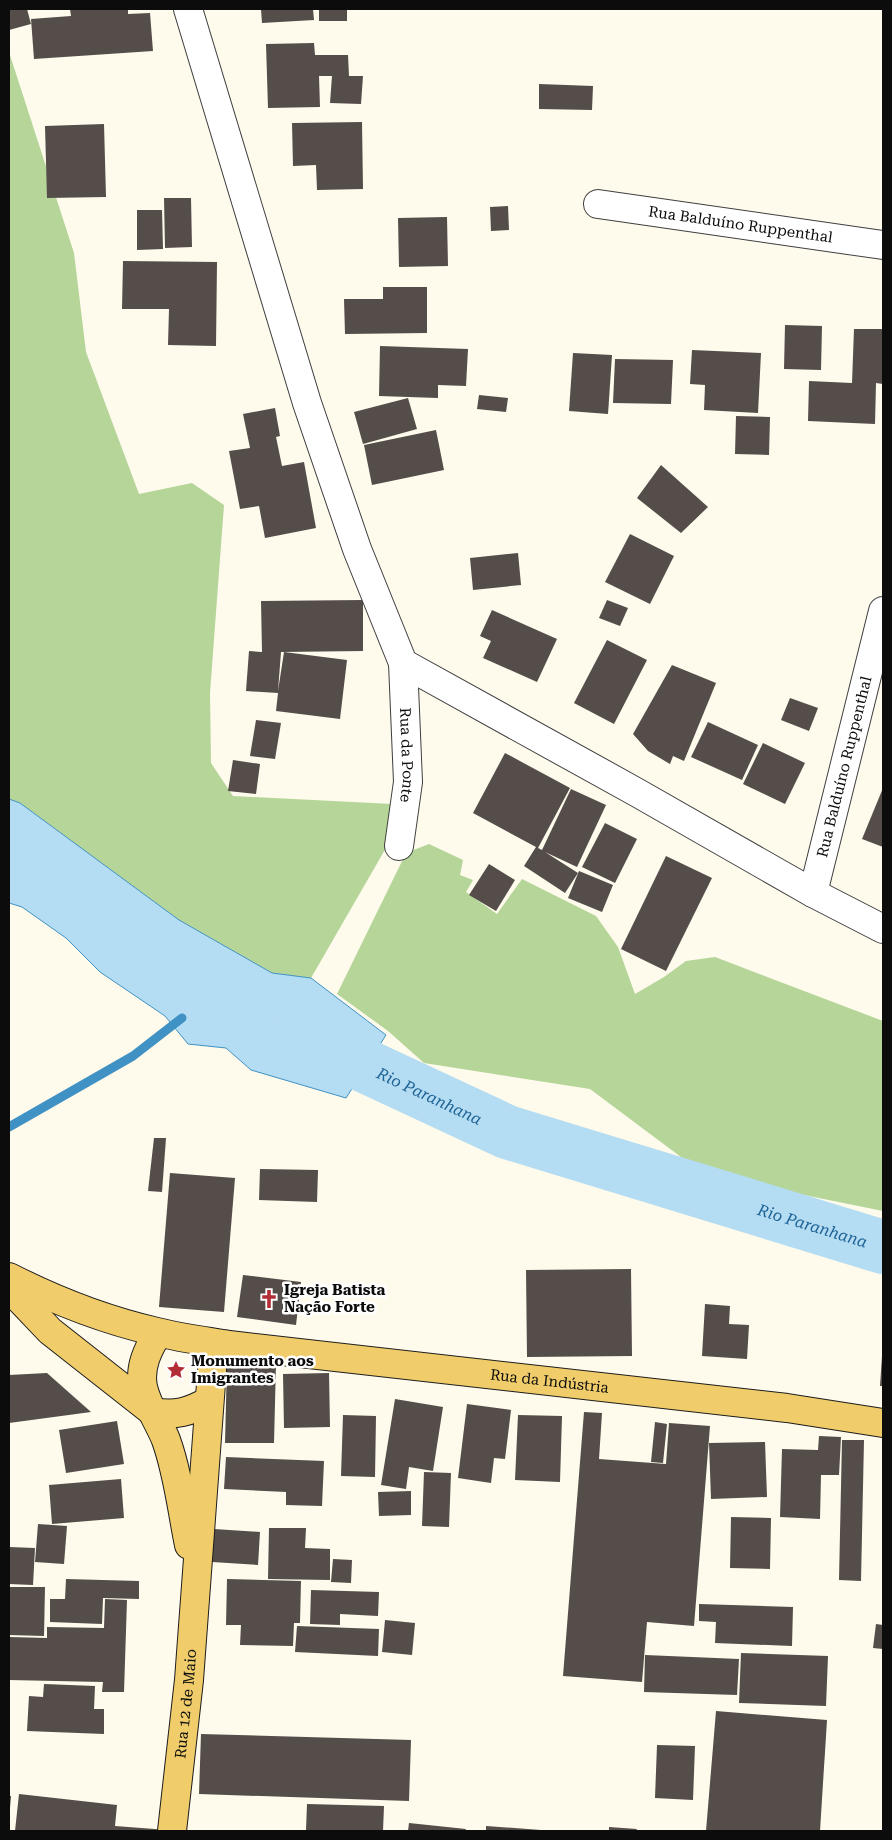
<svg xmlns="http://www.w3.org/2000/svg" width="892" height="1840" font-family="'Roboto Serif',serif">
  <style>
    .forest { fill: #b5d599 }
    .water { fill: #b4dcf2; stroke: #4092c4 }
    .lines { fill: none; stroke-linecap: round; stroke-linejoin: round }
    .stream { stroke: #4092c4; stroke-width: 9 }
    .river { stroke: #b4dcf2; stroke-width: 54 }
    .building { fill: #544d49 }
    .minor-casing { stroke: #3f3f3f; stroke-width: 30 }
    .major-casing { stroke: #1d1d1d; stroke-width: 30 }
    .minor { stroke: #fff; stroke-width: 28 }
    .major { stroke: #f0cd6a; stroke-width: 28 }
    .labels { text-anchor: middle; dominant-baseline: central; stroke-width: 5; stroke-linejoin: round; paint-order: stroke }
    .street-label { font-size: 15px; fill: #0c0c0c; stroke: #fff }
    .poi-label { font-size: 15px; font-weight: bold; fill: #0c0c0c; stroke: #fff; text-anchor: start }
    .water-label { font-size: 16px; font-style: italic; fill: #1e6395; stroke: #fff }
  </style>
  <rect width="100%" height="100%" fill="#fefaec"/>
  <g class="forest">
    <polygon points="9,52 74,253 86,352 139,494 192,483 224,505 210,693 211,763 233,796 392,804 390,841 311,978 272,973 179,920 20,803 9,799"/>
    <polygon points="429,844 463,860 460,875 473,880 466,892 497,914 522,879 596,916 618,947 635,994 664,977 686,961 715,957 883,1021 883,1211 705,1175 590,1089 424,1063 388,1031 337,994 406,853"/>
  </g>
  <polygon class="water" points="9,799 20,803 179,920 272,973 311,978 386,1035 346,1098 251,1070 226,1048 188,1044 165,1016 100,972 66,938 22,907 9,903"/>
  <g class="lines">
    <polyline class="stream" points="9,1127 133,1056 182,1018"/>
    <path class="river" id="s1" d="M299,1035L507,1132L883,1247"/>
  </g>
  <g class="building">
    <polygon points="9,9 27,9 31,24 9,30"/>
    <polygon points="70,9 128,9 128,14 150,13 153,51 34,59 31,19 71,16"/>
    <polygon points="261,9 313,9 314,20 262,23"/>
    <rect x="319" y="9" width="28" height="12"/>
    <polygon points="314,43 315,55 348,55 349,76 363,76 361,104 330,103 332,76 319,76 320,107 268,108 266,44"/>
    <polygon points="539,84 593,86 592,110 539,109"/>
    <polygon points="362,122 363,189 317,190 316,165 293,166 292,123"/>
    <polygon points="104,124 106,197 47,198 45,126"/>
    <polygon points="164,198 191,198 192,247 165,248"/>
    <polygon points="508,206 509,230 491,231 490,207"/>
    <polygon points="137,210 162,210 163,249 137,250"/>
    <polygon points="447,217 448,266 399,267 398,218"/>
    <polygon points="123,261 217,262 216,346 168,345 169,309 122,309"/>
    <polygon points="383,287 427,287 427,333 345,334 344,299 383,299"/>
    <polygon points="785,325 822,326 821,370 784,369"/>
    <polygon points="854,329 883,329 883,384 876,383 875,424 808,421 809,381 852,383"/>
    <polygon points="380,346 468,349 466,386 438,385 438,398 379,396"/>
    <polygon points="692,350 761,353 758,413 704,410 705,385 690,384"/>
    <polygon points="573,353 612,355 608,414 569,411"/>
    <polygon points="615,359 673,360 671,404 613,403"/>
    <polygon points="479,395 508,398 506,412 477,409"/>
    <polygon points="408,398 417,429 363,444 354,412"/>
    <polygon points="275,408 280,436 276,437 282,466 304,462 316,528 265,538 259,506 240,509 229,451 250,448 243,414"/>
    <polygon points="736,416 770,417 769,455 735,454"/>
    <polygon points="436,430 444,470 372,485 364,445"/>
    <polygon points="661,465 708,507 681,533 637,498"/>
    <polygon points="630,534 674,556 650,604 605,582"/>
    <polygon points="518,553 521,585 473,590 470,558"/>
    <polygon points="363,600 363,651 281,652 278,691 284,652 347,660 340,719 276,711 278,693 246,691 249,651 262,652 261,601"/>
    <polygon points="607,600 628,608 620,626 599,618"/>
    <polygon points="492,610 557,639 537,682 483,658 491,641 480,636"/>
    <polygon points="607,640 647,660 614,724 574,703"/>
    <polygon points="672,665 716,683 684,761 673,756 670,764 648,751 633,734"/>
    <polygon points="790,698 818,708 809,731 781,720"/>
    <polygon points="256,720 281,723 275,759 250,756"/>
    <polygon points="708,722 758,745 742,780 691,757"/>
    <polygon points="763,743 805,763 785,804 743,784"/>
    <polygon points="505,753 570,788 538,848 542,850 571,789 606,805 577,867 545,852 578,873 565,893 524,866 536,847 473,813"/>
    <polygon points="233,760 260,764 256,794 228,791"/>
    <polygon points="883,788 883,847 862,839"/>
    <polygon points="605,823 637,839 615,883 582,867"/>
    <polygon points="666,856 712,878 666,971 621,949"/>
    <polygon points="489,864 515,880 496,911 469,895"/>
    <polygon points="579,871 613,885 602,912 568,898"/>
    <polygon points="154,1138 166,1138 162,1192 148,1191"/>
    <polygon points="260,1169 318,1170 317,1202 259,1200"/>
    <polygon points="170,1173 235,1178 224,1312 159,1307"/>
    <polygon points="631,1269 632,1356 527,1357 526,1270"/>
    <polygon points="243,1275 301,1282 296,1325 237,1317"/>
    <polygon points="705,1304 730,1306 729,1324 749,1325 747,1359 702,1356"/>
    <polygon points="882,1356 883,1356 883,1386 880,1386"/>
    <polygon points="227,1362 276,1363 274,1443 225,1443"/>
    <polygon points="47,1373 91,1412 9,1423 9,1375"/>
    <polygon points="329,1373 330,1427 284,1428 283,1374"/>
    <polygon points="395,1399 443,1407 433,1471 409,1467 406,1489 381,1485"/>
    <polygon points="467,1404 511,1410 505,1459 494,1458 491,1483 458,1478"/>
    <polygon points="584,1412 602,1413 599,1459 666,1464 669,1423 710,1426 694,1626 647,1622 642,1682 563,1676"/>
    <polygon points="343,1415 376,1416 375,1477 341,1476"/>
    <polygon points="518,1415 562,1416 560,1482 515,1480"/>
    <polygon points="117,1421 124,1464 66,1473 59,1430"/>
    <polygon points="655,1422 667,1424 663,1463 651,1462"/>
    <polygon points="819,1436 841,1437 839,1475 821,1475 820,1519 780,1517 782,1449 818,1450"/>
    <polygon points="842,1440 864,1440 861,1581 839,1580"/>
    <polygon points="765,1442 767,1497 711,1499 709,1443"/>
    <polygon points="226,1457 324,1461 322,1506 286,1505 286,1492 224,1489"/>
    <polygon points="424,1472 451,1473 449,1527 422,1526"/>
    <polygon points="121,1479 124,1518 52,1524 49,1485"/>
    <polygon points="411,1491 411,1515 379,1516 378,1492"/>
    <polygon points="731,1517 771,1518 770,1569 730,1568"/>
    <polygon points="38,1524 67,1526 64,1564 35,1562"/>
    <polygon points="269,1528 306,1528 305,1548 330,1549 330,1580 268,1579"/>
    <polygon points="214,1529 260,1532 258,1565 212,1562"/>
    <polygon points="9,1547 35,1548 33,1585 9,1584"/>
    <polygon points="333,1559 352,1560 351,1583 331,1582"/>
    <polygon points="66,1579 139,1581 139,1599 103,1598 102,1624 50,1622 50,1599 65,1599"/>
    <polygon points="227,1579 301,1581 300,1623 294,1623 293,1646 240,1645 241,1625 226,1625"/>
    <polygon points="9,1587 45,1587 44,1636 9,1635"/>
    <polygon points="311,1590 379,1592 378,1616 340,1614 340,1625 310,1624"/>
    <polygon points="105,1599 127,1600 124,1692 102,1692 103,1682 9,1680 9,1637 47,1638 47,1627 104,1628"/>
    <polygon points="699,1604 793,1607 792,1646 715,1643 716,1622 699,1621"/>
    <polygon points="385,1620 415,1623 412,1655 382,1652"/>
    <polygon points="876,1624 883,1625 883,1649 873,1648"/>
    <polygon points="297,1626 379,1629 378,1656 295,1652"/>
    <polygon points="741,1653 828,1656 826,1706 739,1703"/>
    <polygon points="645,1655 739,1659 737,1695 644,1692"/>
    <polygon points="44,1684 95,1686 94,1709 104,1709 104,1734 27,1731 29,1696 43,1697"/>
    <polygon points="716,1711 827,1720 820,1831 706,1831"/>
    <polygon points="201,1734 411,1740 409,1801 199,1794"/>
    <polygon points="657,1745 695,1746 693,1800 655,1798"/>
    <polygon points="19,1794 117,1805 115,1826 168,1830 168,1831 15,1831"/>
    <polygon points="9,1796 11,1796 10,1808 9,1808"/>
    <polygon points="307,1804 384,1806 383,1831 306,1830"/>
    <polygon points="409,1823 466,1829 465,1831 408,1831"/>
    <polygon points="486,1826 541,1830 541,1831 486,1831"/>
    <polygon points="609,1827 637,1829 636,1831 609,1831"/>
  </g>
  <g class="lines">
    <g class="minor-casing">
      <g id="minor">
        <path id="s2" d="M188,9L307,403L357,549L403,663L408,782L399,846"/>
        <path id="s3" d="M598,204L883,245"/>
        <polyline points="403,663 636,792 813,893 883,929"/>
        <path id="s4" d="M813,893L883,611"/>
      </g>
    </g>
    <g class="major-casing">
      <g id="major">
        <path id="s5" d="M9,1277C56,1301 105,1320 157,1332C181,1338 205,1341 229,1345L787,1408L883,1423"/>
        <path d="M9,1288L50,1331L153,1412C176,1416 189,1412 209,1401"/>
        <path d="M158,1333C148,1349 139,1367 143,1387C147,1406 159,1422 166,1440C178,1473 182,1511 189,1545"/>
        <path id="s6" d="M172,1831L189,1680L214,1343"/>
      </g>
    </g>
    <use href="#minor" class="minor"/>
    <use href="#major" class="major"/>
  </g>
  <defs>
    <g id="church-bare" transform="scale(1.5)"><path d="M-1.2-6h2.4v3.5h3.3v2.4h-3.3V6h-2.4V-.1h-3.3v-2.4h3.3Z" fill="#b32d36" stroke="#fff" stroke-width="2.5" paint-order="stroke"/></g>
    <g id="sight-bare" transform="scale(1.5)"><path d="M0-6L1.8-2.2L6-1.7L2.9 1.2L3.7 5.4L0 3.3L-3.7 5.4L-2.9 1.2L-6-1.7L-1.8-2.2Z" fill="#b32d36" stroke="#fff" stroke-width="2.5" paint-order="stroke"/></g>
  </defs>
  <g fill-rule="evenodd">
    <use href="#church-bare" x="269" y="1299"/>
    <use href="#sight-bare" x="176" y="1370"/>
  </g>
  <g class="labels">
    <g class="street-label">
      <text stroke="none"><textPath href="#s3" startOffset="144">Rua Balduíno Ruppenthal</textPath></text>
      <text stroke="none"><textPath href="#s2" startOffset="781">Rua da Ponte</textPath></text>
      <text stroke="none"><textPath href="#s4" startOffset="130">Rua Balduíno Ruppenthal</textPath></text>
      <text stroke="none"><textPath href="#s5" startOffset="554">Rua da Indústria</textPath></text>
      <text stroke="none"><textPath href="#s6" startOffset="128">Rua 12 de Maio</textPath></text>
    </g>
    <g class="poi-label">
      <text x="284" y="1290">Igreja Batista<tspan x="284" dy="17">Nação Forte</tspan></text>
      <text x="191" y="1361">Monumento aos<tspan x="191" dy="17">Imigrantes</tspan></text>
    </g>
    <g class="water-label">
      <text stroke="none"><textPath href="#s1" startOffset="144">Rio Paranhana</textPath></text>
      <text stroke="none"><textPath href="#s1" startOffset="549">Rio Paranhana</textPath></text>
    </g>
  </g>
  <rect width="892" height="1840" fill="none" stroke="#0c0c0c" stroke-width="20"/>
</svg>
